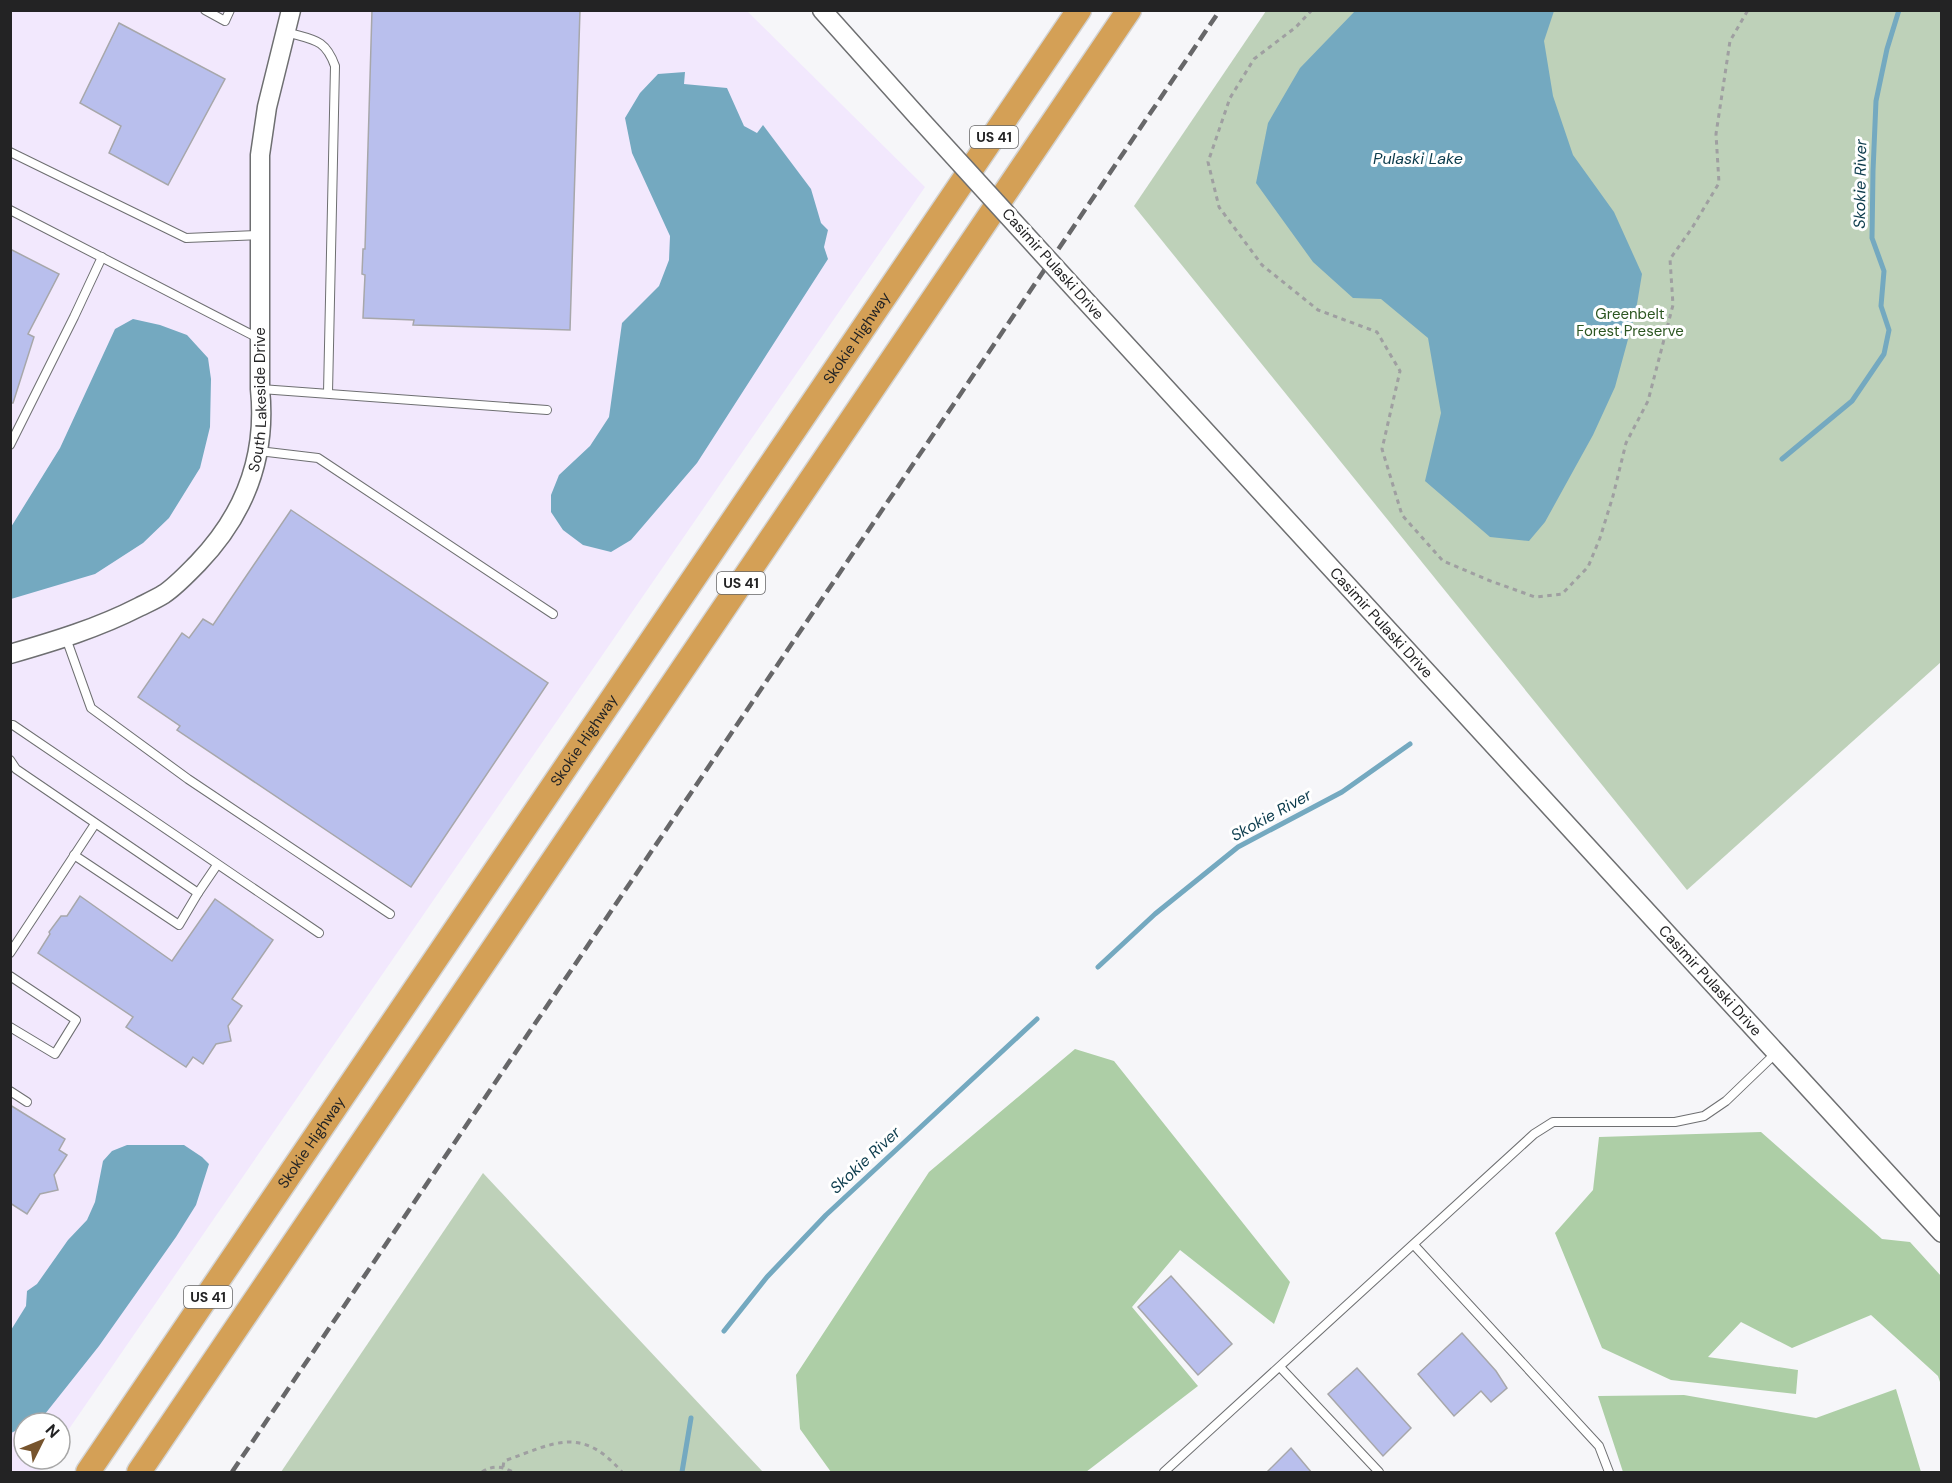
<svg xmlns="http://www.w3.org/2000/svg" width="1952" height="1483" font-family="'DM Sans',sans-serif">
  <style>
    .industrial { fill: #f2e8fd }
    .green { fill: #bed1b9 }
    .forest { fill: #adcea6 }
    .water { fill: #74a9c0 }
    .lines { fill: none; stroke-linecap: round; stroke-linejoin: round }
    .stream { stroke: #74a9c0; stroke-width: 5 }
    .building { fill: #b9bfed; stroke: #a7a7aa; stroke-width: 1.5 }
    .service-casing { stroke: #6e6f71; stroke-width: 10 }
    .tertiary-casing { stroke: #6e6f71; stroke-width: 21 }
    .trunk-casing { stroke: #d3d3d3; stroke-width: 27 }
    .path { stroke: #9f9fa1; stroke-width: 3; stroke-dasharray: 4.5 4.5; stroke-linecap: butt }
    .service { stroke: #fff; stroke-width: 8 }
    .tertiary { stroke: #fff; stroke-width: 18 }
    .trunk { stroke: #d4a056; stroke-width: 24 }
    .rail { stroke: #676769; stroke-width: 4.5; stroke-dasharray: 12 6; stroke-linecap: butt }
    .tertiary-bridge-casing { stroke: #6e6f71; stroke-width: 21; stroke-linecap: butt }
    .tertiary-bridge { stroke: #fff; stroke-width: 18 }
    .labels { text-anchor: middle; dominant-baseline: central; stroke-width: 6; stroke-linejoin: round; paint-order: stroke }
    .shield { fill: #fff; stroke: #656566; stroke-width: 1.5 }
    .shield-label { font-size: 14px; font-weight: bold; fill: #232324 }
    .street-label { font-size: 15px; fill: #232324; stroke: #fff }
    .park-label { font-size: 15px; fill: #2c5621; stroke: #fff }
    .water-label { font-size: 16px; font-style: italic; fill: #0b3b4c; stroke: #fff }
  </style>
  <rect width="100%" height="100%" fill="#f6f6f9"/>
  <polygon class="industrial" points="10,11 747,11 925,187 60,1442 60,1423 24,1423 24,1459 48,1459 39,1472 10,1472"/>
  <g class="green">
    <polygon points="1266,11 1941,11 1941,662 1687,890 1134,206"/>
    <polygon points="483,1173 763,1472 281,1472"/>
  </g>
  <g class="forest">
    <polygon points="1075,1049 1114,1061 1290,1282 1274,1324 1180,1250 1132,1307 1198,1386 1086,1472 831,1472 800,1429 796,1375 929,1172"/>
    <polygon points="1761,1132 1882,1239 1910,1242 1941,1276 1941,1385 1938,1376 1871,1315 1792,1348 1741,1322 1708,1357 1798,1370 1796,1394 1671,1380 1602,1348 1555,1233 1593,1190 1599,1137"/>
    <polygon points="1896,1389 1921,1472 1623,1472 1598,1396 1684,1395 1816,1418"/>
  </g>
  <g class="water">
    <polygon points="1355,11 1554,11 1544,41 1553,96 1573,155 1614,212 1642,274 1636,310 1615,387 1593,435 1545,522 1529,541 1490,537 1425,481 1441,413 1428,338 1381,299 1353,298 1313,262 1256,183 1268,123 1300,68"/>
    <polygon points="685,72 684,84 727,88 744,126 757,133 763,125 811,189 821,223 828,230 824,247 828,259 697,463 631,540 611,552 583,545 563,530 551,512 551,495 559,475 590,446 609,417 622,323 659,286 669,260 670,236 632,153 625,118 640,93 658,74"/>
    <polygon points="133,319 160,325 187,335 208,358 211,379 210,427 200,468 169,518 143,543 95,574 11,599 11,527 60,448 115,329"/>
    <polygon points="127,1145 184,1145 202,1157 209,1164 196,1205 176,1237 99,1346 41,1419 33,1423 24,1423 24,1427 11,1433 11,1330 26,1306 27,1291 37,1284 68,1240 87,1220 95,1202 103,1161 112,1151"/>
  </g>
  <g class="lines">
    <g class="stream">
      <polyline points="1782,459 1852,401 1884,354 1889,330 1881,306 1884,271 1872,238 1873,171 1876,101 1887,49 1899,10"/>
      <polyline points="1098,967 1155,914 1238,847 1342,792 1410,744"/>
      <polyline points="724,1331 767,1277 826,1215 1037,1019"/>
      <polyline points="682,1472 691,1418"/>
    </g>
  </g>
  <g class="building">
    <polygon points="372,10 580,10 570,330 413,325 414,320 363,318 365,275 362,274 363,249 365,249"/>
    <polygon points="119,23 225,79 168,185 109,153 121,126 80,103"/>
    <polygon points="10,249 59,274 28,334 34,337 13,403 10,403"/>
    <polygon points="291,510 548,683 411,887 177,730 180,726 138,697 182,633 189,638 203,619 213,625"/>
    <polygon points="80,896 172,961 215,899 273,940 232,999 242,1006 228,1026 231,1041 216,1044 203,1064 193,1057 186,1067 126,1027 133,1017 38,953 50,934 49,932 61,916 67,916"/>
    <polygon points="10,1105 65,1139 59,1150 67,1155 54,1175 58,1190 40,1194 27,1214 10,1203"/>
    <polygon points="1171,1276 1232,1344 1198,1375 1138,1307"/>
    <polygon points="1462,1333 1496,1371 1507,1388 1491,1402 1481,1391 1454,1416 1418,1374"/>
    <polygon points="1357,1368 1411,1428 1383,1456 1328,1394"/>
    <polygon points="1291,1448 1312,1473 1266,1473"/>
  </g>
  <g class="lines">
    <g class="service-casing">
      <g id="service">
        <polyline points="205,10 225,21 230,10"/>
        <path d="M286,32C313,40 325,38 335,66L328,393"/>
        <polyline points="10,152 186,238 259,235"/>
        <polyline points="10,210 260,339"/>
        <polyline points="261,389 547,410"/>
        <polyline points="10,445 74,317 102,257"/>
        <polyline points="259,451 318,458 553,614"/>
        <polyline points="66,638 91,708 188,779 390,914"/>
        <polyline points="10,725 13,725 319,933"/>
        <polyline points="10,760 16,769 198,893 217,865"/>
        <polyline points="74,855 179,925 198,893"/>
        <polyline points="10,953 95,824"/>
        <polyline points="10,976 76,1020 55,1054 10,1027"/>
        <polyline points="10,1091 27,1102"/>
        <polyline points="1414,1245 1599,1446 1609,1472"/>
        <polyline points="1280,1367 1379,1472"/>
        <polyline points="1164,1472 1534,1134 1553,1122 1675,1122 1704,1116 1726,1101 1776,1053"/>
      </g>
    </g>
    <g class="tertiary-casing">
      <g id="tertiary">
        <polyline points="822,10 918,117"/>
        <path id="s1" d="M1083,298L1942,1233"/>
        <path id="s2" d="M10,654C55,641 98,628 139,607C147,603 156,599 164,594C176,586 187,574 198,563C245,514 267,457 260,389V155L267,107L291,10"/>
      </g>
    </g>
    <g class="trunk-casing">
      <g id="trunk">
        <path id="s3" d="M88,1472L1079,10"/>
        <polyline points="139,1472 1129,10"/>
      </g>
    </g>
    <g class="path">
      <polyline points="1312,10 1296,27 1254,59 1230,98 1208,162 1219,207 1262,265 1318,310 1377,332 1400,371 1382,449 1402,515 1443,561 1488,580 1535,597 1562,594 1588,567 1600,538 1613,496 1626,443 1648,401 1673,305 1670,259 1692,228 1719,183 1716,134 1730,41 1748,10"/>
      <path d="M503,1467L504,1461C555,1443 581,1425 622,1472"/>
      <path d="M482,1472C493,1465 501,1466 513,1472"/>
    </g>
    <use href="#service" class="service"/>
    <use href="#tertiary" class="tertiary"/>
    <use href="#trunk" class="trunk"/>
    <polyline class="rail" points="232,1472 1220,10"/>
    <g class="tertiary-bridge-casing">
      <polyline id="tertiary-bridge" points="918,117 1083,298"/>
    </g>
    <use href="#tertiary-bridge" class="tertiary-bridge"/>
  </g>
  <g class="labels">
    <g class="shield">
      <rect x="970" y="126" width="48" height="22" rx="4.5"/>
      <rect x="717" y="572" width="48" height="22" rx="4.5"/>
      <rect x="184" y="1286" width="48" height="22" rx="4.5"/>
    </g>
    <g class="shield-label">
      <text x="994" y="137">US 41</text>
      <text x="741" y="583">US 41</text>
      <text x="208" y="1297">US 41</text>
    </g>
    <g class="street-label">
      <text transform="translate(1053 264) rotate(48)">Casimir Pulaski Drive</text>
      <text stroke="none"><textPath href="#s3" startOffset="1370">Skokie Highway</textPath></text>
      <text stroke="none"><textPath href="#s2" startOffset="392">South Lakeside Drive</textPath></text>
      <text stroke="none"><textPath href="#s1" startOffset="441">Casimir Pulaski Drive</textPath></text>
      <text stroke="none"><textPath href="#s3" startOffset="884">Skokie Highway</textPath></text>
      <text stroke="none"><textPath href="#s1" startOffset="927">Casimir Pulaski Drive</textPath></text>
      <text stroke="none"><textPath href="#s3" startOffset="398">Skokie Highway</textPath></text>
    </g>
    <g class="park-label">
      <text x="1630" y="314">Greenbelt<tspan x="1630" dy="17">Forest Preserve</tspan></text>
    </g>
    <g class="water-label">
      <text x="1418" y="158">Pulaski Lake</text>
      <text transform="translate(1860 184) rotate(-89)">Skokie River</text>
      <text transform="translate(1271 815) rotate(-29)">Skokie River</text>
      <text transform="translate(865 1160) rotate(-43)">Skokie River</text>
    </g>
  </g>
  <rect width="1952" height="1483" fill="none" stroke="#232324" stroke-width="24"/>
  <g transform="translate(42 1441) rotate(47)"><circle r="28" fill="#ffffff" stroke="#a7a7a7" stroke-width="1.5"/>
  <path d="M0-4.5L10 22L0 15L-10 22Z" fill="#77542d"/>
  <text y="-9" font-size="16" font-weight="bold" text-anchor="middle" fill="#232324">N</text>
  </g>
</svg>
